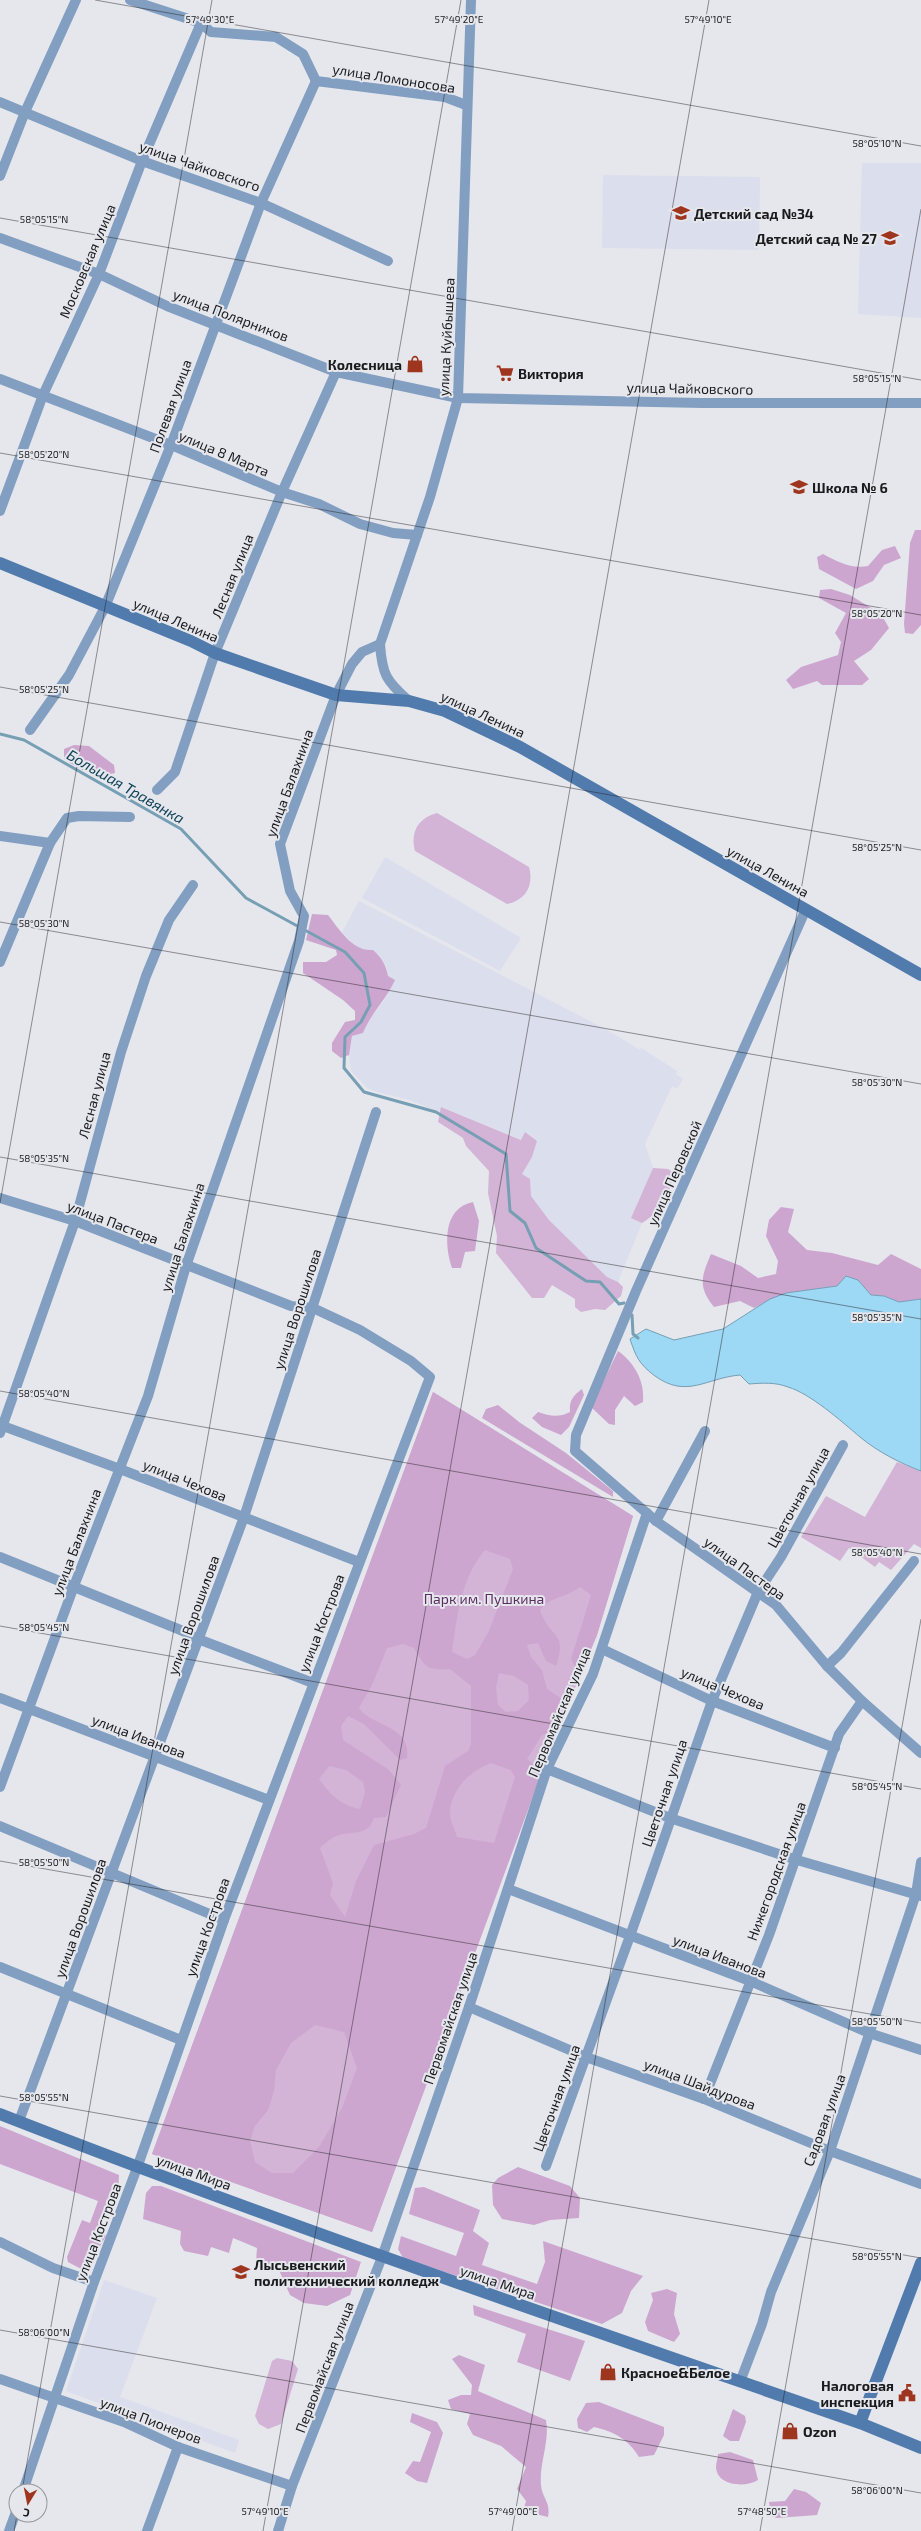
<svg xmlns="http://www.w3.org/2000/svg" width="921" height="2531" font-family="'Exo 2',sans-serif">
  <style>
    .built { fill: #dbdeec }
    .green { fill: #d3b3d6 }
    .forest { fill: #cda6d0; fill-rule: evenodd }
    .water { fill: #9dd8f5; stroke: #769fb4 }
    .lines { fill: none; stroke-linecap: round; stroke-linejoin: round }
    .stream { stroke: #769fb4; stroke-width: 3 }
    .street { stroke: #829fc1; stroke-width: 10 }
    .secondary { stroke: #517bac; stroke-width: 12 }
    .ticks { fill: none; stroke: #1a1b1d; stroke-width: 1; stroke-opacity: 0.45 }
    .labels { text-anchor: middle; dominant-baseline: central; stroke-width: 4; stroke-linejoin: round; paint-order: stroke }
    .street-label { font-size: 14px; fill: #1a1b1d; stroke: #e5e7ed }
    .poi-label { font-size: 14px; font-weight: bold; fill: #1a1b1d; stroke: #e5e7ed; text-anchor: start }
    .park-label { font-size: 14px; fill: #5b2c60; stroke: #e5e7ed }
    .water-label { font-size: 15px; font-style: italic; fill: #124357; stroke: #e5e7ed }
    .ticks-label { font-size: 10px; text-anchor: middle; fill: #1a1b1d; stroke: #e5e7ed; stroke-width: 4; stroke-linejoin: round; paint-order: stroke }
  </style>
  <rect width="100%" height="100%" fill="#e5e7ed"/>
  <g class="built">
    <polygon points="862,163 921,163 921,318 858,314"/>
    <polygon points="603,175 760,177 759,250 602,248"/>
    <polygon points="385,857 521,938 500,971 362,898"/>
    <polygon points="359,901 609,1031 640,1050 641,1048 677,1071 676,1074 683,1079 677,1089 672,1086 645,1144 653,1168 631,1217 642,1223 618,1282 607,1277 549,1220 531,1196 529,1180 522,1174 532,1157 537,1141 525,1132 522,1140 442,1107 440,1112 409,1100 377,1092 367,1088 351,1071 349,1055 352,1036 363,1033 369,1019 384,1001 388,976 386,965 378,955 373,951 366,951 356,946 342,932"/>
    <polygon points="104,2280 157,2298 120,2397 239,2440 235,2453 66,2391"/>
  </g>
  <g class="green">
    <path d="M437,813L529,867C534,885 526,900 507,904L415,851C410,832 418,818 437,813Z"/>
    <polygon points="441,1107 521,1140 525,1132 537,1141 532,1157 522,1174 530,1179 531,1196 549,1220 607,1277 618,1282 623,1287 621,1296 605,1310 595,1309 581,1312 575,1307 575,1299 552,1285 544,1298 532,1298 496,1253 497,1236 488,1193 489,1171 466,1146 463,1138 438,1122"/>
    <path d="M653,1168L668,1169L674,1173C671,1193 659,1213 642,1223L631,1218Z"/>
    <polygon points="433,1392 633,1516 597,1635 547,1756 372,2232 152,2154"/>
    <polygon points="897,1462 921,1471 921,1548 914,1544 891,1570 879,1562 875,1567 849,1548 840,1561 801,1537 826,1496 865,1517"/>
    <polygon points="277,2358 292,2361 298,2369 281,2424 268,2429 259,2424 255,2416 272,2361"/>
  </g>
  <g class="forest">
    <polygon points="915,530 921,530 921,625 913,634 905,633 904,624 910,543"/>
    <path d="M895,546L901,558L884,565L873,581L856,589L819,569L817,557L823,554C838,562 851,569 868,566L882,550Z"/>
    <polygon points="831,589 850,595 881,614 889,628 871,650 854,661 869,679 862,685 822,685 817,681 793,689 786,680 801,667 838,655 841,642 835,633 846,613 819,598 820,590"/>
    <path d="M74,745L89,746L114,765L115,773C96,778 80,770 64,759V749Z"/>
    <path d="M312,914L328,915C339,929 353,952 373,950C382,958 386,965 388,976L395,980C386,1000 371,1013 363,1033L352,1036L349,1055L341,1058L332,1051V1043L345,1022L355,1020V1011L343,1000L303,973V962H326L337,955L336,950L306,940Z"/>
    <path d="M473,1202L479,1221L475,1251L465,1252L461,1268H452C444,1244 443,1208 473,1202Z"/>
    <path d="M781,1207L794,1209L788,1232L807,1250L832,1253L878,1265L891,1254L921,1269V1299L899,1302L884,1296L871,1295L858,1280L837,1286L786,1293L754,1308L740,1301L714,1307C698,1287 701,1277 711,1254L741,1266L758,1278L776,1274L778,1261L766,1236L769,1220Z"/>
    <path d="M618,1351C635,1363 645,1382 643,1402L635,1406L624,1396L615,1410V1425L609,1424L591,1407Z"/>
    <path d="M582,1389L584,1395L569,1427L561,1435L542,1427L532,1418L538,1412C550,1416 558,1418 570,1412C569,1400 573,1396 582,1389Z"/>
    <path d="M433,1392L633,1516L597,1635L580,1676L571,1659L591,1595L580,1587C566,1598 550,1596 540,1610C550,1640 568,1630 556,1666L546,1661L538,1643L527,1645L531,1657L542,1670L547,1689L569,1704L558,1730L542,1735L527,1759L542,1772L372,2232L152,2154ZM485,1550L510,1559L513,1569L488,1633L475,1655L467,1659L452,1652C457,1617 461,1578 485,1550ZM403,1644L414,1648C426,1669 427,1670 450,1669L471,1686V1744L468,1751L445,1766L426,1828L414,1834L374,1845L356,1881L345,1917L330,1895L333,1883L320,1848C325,1843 332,1837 339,1835C354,1831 368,1836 374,1818L386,1817L401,1785L389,1770L343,1740L341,1726L348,1716L364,1724L400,1760L407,1758C411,1724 373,1728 359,1708L373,1683L387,1648ZM499,1673L514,1676L528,1685L529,1700L518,1711L506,1712L498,1705L496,1687ZM491,1763L511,1770L515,1777L494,1843L457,1837C455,1830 450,1821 450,1813C451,1789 470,1771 491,1763ZM329,1766L346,1770L363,1782L365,1792L360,1809C340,1805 331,1795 319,1779ZM315,2025L344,2032L357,2068L342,2108L319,2147L293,2173H272L255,2162L250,2141L255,2126L268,2110L274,2091L276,2070L291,2043Z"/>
    <polygon points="498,1405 519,1422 566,1453 613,1491 613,1497 482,1418 486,1409"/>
    <polygon points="0,2126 119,2175 118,2195 109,2203 99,2229 106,2236 85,2271 68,2262 67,2257 82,2220 90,2223 98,2201 0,2164"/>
    <polygon points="518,2167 570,2186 580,2198 579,2218 550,2220 534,2225 502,2219 493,2205 492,2185 498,2178"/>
    <polygon points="152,2186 161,2186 361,2262 350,2295 327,2306 304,2303 290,2295 279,2270 256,2262 257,2248 233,2238 229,2253 211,2247 208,2256 184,2251 180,2244 181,2231 143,2219 146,2193"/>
    <polygon points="424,2187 480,2210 473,2231 489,2243 482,2265 537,2284 545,2262 543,2241 643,2276 631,2291 622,2313 602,2324 403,2258 398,2249 401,2236 456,2256 464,2233 409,2214 415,2188"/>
    <polygon points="667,2289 677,2293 674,2314 680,2334 674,2342 648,2331 645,2322 653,2300 651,2293"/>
    <polygon points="473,2305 585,2341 570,2381 517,2362 526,2334 474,2315"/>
    <path d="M459,2355L485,2365L478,2391L546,2420C550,2442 539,2463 541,2485C542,2498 551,2502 548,2517L523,2511L526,2501L517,2489L526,2467L501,2446L473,2435L467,2424L470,2414L451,2409L448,2400L461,2395H471L472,2385L452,2359Z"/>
    <path d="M599,2402L664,2427V2435L654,2455L639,2457C628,2439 615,2432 594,2427L587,2432L578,2428L577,2419L586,2403Z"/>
    <polygon points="733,2409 745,2416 746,2422 739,2441 730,2441 723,2436"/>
    <polygon points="412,2413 437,2422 443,2433 427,2483 417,2481 405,2473 413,2461 420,2462 431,2432 410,2422"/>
    <path d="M730,2452L753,2460L758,2480C745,2488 717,2486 716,2467C716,2463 718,2458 718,2454Z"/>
    <polygon points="794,2489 806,2492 821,2503 817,2515 777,2518 771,2516 769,2502 785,2501"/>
  </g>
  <path class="water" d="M846,1276L858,1280L871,1295L884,1296L899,1302L921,1299V1471C900,1463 878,1452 860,1437C841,1421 811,1394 788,1387C775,1382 762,1383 749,1384L740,1375C706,1378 687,1399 655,1376C639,1364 636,1357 630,1339L646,1329L674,1340L723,1329L770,1299L786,1293L837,1286Z"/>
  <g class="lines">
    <g class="stream">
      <polyline points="0,734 24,740 181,829 246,898 345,952 364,973 370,1005 361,1022 345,1037 344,1068 364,1092 436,1112 506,1154 510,1211 525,1223 536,1248 586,1281 600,1282 619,1304 624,1303"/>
      <polyline points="632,1315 633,1334 638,1338"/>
    </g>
    <g class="street">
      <polyline points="130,0 201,23 211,32 276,37 303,54 316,81 445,97 466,105"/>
      <polyline points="0,102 142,161 261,203 388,261"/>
      <polyline points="0,176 25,112 76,0"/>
      <polyline points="0,238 99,274 167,306 336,372 458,398 702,403 921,403"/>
      <polyline points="0,379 171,445 282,492 319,504 360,524 393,533 417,535"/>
      <polyline points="0,511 43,395 99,274 142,161 201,23"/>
      <path d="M409,701C386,681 382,674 380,644L430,497L458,398L471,0"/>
      <polyline points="30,730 69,675 105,607 171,445 261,203 316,81"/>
      <polyline points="157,790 175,772 215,653 282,492 336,372"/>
      <polyline points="0,836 50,843"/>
      <polyline points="806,909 636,1291 576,1435 575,1451 656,1521 776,1605 827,1666 862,1701 921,1753"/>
      <polyline points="0,962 50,843 67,818 79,816 130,817"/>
      <polyline points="0,1198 75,1221 291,1306 313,1308 360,1330 411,1361 430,1377 224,1920 137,2168 94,2282 23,2491"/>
      <polyline points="0,1425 120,1469 359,1562"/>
      <polyline points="0,1433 75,1221 121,1052 146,976 169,920 193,885"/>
      <polyline points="656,1521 705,1431"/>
      <polyline points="0,1557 183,1631 198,1639 313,1683"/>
      <polyline points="602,1649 712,1701 835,1748"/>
      <polyline points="827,1666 841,1653 914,1561"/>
      <polyline points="0,1698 269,1800"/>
      <polyline points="547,1769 670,1818 797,1860 921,1896"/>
      <polyline points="0,1787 74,1586 148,1396 186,1266 299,941 304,916 290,891 280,844 336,695 352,664 362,652 380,644"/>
      <polyline points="0,1826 224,1920"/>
      <polyline points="508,1889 750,1981 869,2033 921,2050"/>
      <polyline points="0,1967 181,2040"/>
      <polyline points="469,2007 586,2057 704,2099 830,2151 921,2184"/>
      <polyline points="704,2099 769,1935 839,1734 862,1701"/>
      <polyline points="19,2121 244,1517 376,1112"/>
      <polyline points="546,2166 630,1936 712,1701 758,1592 781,1557 843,1445"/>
      <polyline points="0,2242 53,2268 94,2282"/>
      <polyline points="0,2379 124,2422 178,2447 292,2486"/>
      <polyline points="740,2382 762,2324 771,2292 830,2151 916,1894 921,1862"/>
      <polyline points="9,2531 16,2512"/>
      <polyline points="147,2531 178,2447"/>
      <polyline points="278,2531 292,2486 382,2257 469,2007 547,1769 593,1674 647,1513"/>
    </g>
    <g class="secondary">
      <polyline points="0,563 191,641 215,653 336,695 409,701 445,711 520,747 921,975"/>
      <path d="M0,2114C284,2225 572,2323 860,2423L921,2448"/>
      <polyline points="860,2423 921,2263"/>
    </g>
  </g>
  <path class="ticks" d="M95,0L921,146M0,218L921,380M0,453L921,615M0,687L921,850M0,922L921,1084M0,1157L921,1319M0,1203L212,0M0,1391L921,1554M0,1626L921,1789M0,1861L921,2023M0,2096L921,2258M0,2330L921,2493M22,2491L461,0M14,2531L17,2515M263,2531L709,0M512,2531L921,209M760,2531L921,1619"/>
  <defs>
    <g id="school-bare" transform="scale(1.38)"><path d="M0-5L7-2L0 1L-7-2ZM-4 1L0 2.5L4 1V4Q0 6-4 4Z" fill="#9e351e" stroke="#e5e7ed" stroke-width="2.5" paint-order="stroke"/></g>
    <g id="shop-bare" transform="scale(1.38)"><path d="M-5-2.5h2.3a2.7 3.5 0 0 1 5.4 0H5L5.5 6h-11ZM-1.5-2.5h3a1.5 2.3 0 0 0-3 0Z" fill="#9e351e" stroke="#e5e7ed" stroke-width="2.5" paint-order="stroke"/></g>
    <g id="supermarket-bare" transform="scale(1.38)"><path d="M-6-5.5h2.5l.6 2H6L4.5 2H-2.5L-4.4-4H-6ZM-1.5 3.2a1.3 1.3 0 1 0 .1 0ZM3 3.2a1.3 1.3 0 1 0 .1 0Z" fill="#9e351e" stroke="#e5e7ed" stroke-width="2.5" paint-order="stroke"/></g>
    <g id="university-bare" transform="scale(1.38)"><path d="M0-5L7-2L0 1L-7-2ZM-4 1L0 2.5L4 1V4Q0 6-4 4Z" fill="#9e351e" stroke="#e5e7ed" stroke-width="2.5" paint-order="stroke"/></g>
    <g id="civic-bare" transform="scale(1.38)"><path d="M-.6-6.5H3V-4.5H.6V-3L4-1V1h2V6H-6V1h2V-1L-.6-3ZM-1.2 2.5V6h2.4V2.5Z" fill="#9e351e" stroke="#e5e7ed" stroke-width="2.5" paint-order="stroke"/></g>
  </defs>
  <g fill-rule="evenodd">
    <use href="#school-bare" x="681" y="213"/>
    <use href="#school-bare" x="890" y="238"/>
    <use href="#shop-bare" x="415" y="364"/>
    <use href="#supermarket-bare" x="505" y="373"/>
    <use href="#school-bare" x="799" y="487"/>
    <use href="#university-bare" x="241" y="2272"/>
    <use href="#shop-bare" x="608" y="2372"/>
    <use href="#civic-bare" x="907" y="2393"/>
    <use href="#shop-bare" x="790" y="2431"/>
  </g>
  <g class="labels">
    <g class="street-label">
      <text transform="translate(394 78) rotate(9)">улица Ломоносова</text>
      <text transform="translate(200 166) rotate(19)">улица Чайковского</text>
      <text transform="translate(87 261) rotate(-67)">Московская улица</text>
      <text transform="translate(231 315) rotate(21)">улица Полярников</text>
      <text transform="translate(446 337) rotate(-87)">улица Куйбышева</text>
      <text transform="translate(690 388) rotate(1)">улица Чайковского</text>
      <text transform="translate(170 406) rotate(-70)">Полевая улица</text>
      <text transform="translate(224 453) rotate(23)">улица 8 Марта</text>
      <text transform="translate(232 576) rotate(-68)">Лесная улица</text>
      <text transform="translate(176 620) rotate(23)">улица Ленина</text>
      <text transform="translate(483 714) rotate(25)">улица Ленина</text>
      <text transform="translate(289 783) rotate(-70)">улица Балахнина</text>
      <text transform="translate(768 871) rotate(29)">улица Ленина</text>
      <text transform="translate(94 1095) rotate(-75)">Лесная улица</text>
      <text transform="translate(674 1173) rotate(-66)">улица Перовской</text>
      <text transform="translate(113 1222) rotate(21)">улица Пастера</text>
      <text transform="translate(182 1237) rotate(-72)">улица Балахнина</text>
      <text transform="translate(297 1309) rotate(-72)">улица Ворошилова</text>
      <text transform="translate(185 1480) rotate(22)">улица Чехова</text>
      <text transform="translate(798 1497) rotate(-61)">Цветочная улица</text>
      <text transform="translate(76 1542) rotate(-69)">улица Балахнина</text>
      <text transform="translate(745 1568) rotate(36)">улица Пастера</text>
      <text transform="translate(193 1615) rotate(-70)">улица Ворошилова</text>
      <text transform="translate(321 1623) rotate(-69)">улица Кострова</text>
      <text transform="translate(723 1688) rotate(23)">улица Чехова</text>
      <text transform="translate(559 1712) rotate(-67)">Первомайская улица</text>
      <text transform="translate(139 1736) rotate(21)">улица Иванова</text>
      <text transform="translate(664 1793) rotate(-71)">Цветочная улица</text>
      <text transform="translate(776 1871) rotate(-70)">Нижегородская улица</text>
      <text transform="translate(80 1918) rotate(-70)">улица Ворошилова</text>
      <text transform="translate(207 1927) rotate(-70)">улица Кострова</text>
      <text transform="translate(720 1956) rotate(21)">улица Иванова</text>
      <text transform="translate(450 2018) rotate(-71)">Первомайская улица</text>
      <text transform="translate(700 2084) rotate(21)">улица Шайдурова</text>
      <text transform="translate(556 2098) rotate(-70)">Цветочная улица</text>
      <text transform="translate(824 2120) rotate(-70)">Садовая улица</text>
      <text transform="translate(194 2172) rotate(20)">улица Мира</text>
      <text transform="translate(98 2232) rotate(-69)">улица Кострова</text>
      <text transform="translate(498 2282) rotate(19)">улица Мира</text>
      <text transform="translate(324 2367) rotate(-69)">Первомайская улица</text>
      <text transform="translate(151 2420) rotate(21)">улица Пионеров</text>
    </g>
    <g class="poi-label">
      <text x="694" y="213">Детский сад №34</text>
      <text x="877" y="238" text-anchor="end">Детский сад № 27</text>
      <text x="402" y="364" text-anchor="end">Колесница</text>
      <text x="518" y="373">Виктория</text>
      <text x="812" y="487">Школа № 6</text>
      <text x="254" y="2264">Лысьвенский<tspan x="254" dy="16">политехнический колледж</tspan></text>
      <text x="621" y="2372">Красное&amp;Белое</text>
      <text x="894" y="2385" text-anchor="end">Налоговая<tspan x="894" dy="16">инспекция</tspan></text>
      <text x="803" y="2431">Ozon</text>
    </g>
    <g class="park-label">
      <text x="484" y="1598">Парк им. Пушкина</text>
    </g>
    <g class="water-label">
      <text transform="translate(126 786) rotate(30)">Большая Травянка</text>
    </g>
  </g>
  <g class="ticks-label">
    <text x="210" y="23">57°49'30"E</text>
    <text x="459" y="23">57°49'20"E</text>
    <text x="708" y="23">57°49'10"E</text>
    <text x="877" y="147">58°05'10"N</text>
    <text x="44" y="223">58°05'15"N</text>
    <text x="877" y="382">58°05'15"N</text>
    <text x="44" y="458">58°05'20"N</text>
    <text x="877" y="617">58°05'20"N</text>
    <text x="44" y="693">58°05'25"N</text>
    <text x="877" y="851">58°05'25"N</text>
    <text x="44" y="927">58°05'30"N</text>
    <text x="877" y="1086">58°05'30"N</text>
    <text x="44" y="1162">58°05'35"N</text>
    <text x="877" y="1321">58°05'35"N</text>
    <text x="44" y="1397">58°05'40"N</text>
    <text x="877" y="1556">58°05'40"N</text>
    <text x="44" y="1631">58°05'45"N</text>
    <text x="877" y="1790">58°05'45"N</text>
    <text x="44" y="1866">58°05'50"N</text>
    <text x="877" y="2025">58°05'50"N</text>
    <text x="44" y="2101">58°05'55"N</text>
    <text x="877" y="2260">58°05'55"N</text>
    <text x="44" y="2336">58°06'00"N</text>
    <text x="877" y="2494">58°06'00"N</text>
    <text x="265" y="2515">57°49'10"E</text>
    <text x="513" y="2515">57°49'00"E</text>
    <text x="762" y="2515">57°48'50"E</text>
  </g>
  <g transform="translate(28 2503) rotate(190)"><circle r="19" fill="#e5e7ed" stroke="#94959a"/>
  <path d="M0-3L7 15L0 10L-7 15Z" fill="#9e351e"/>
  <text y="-6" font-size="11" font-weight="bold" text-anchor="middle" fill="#1a1b1d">С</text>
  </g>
</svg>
